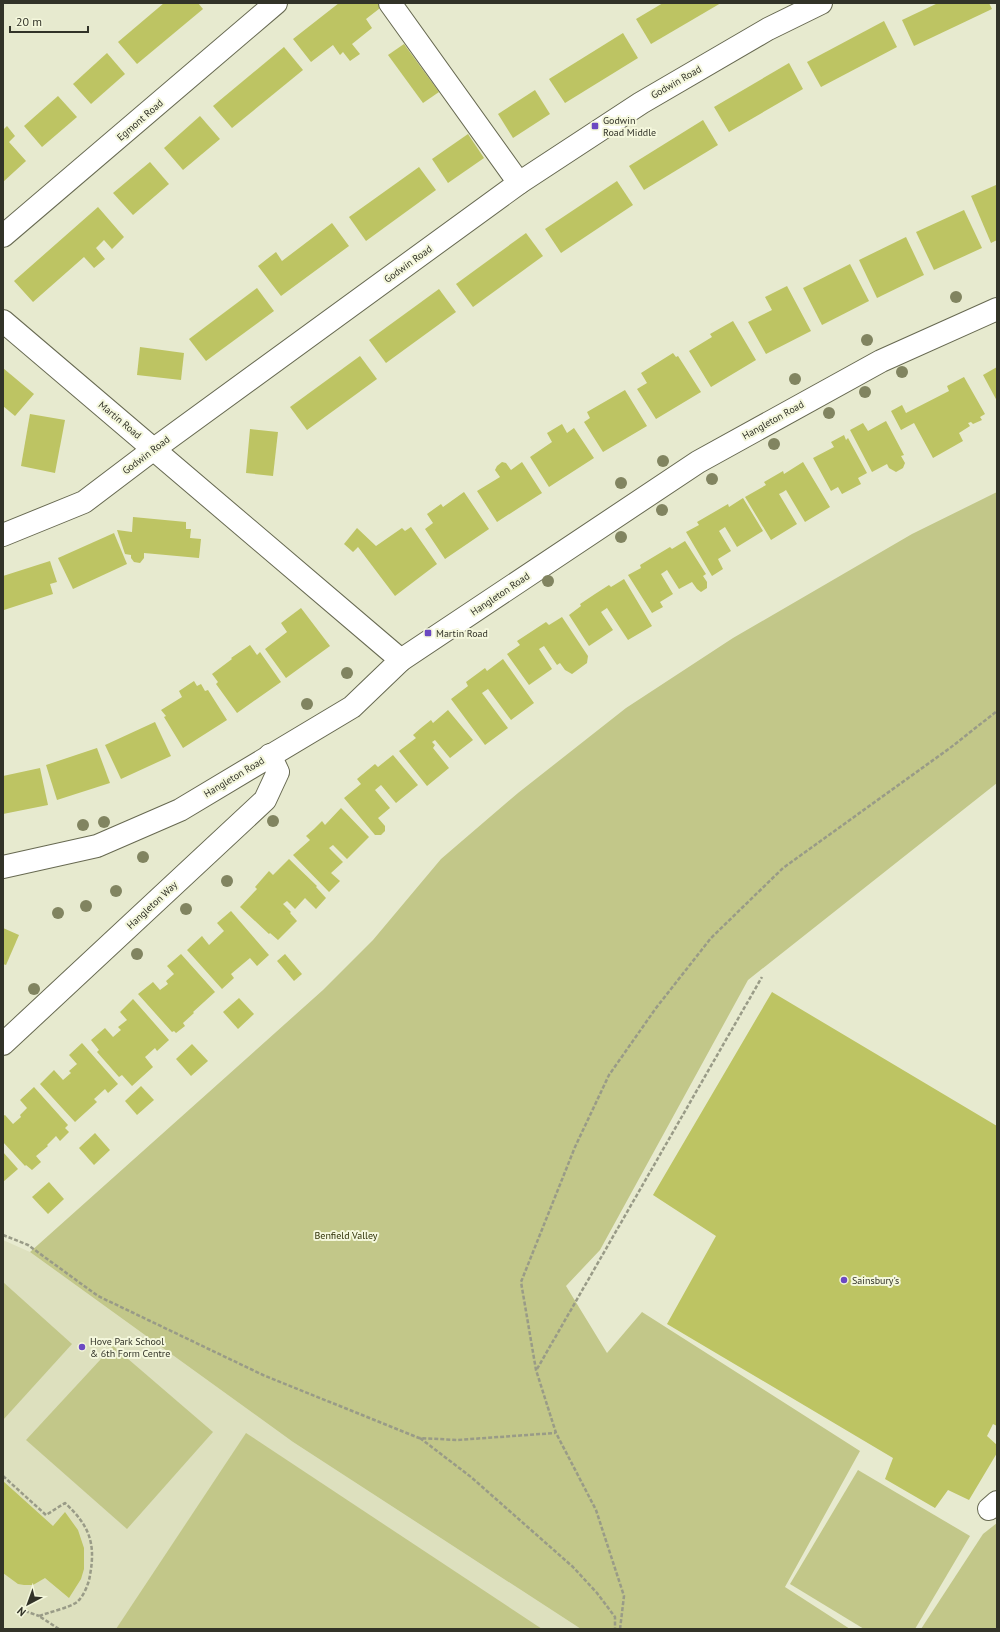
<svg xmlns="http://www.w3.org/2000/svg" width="1000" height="1632" font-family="'PT Sans',sans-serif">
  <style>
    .built { fill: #dde0be }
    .green { fill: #c2c789 }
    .building { fill: #bdc463 }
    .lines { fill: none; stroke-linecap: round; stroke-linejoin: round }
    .minor-casing { stroke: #676951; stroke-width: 24 }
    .major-casing { stroke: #676951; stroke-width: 24 }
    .path { stroke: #999b87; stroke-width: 2.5; stroke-dasharray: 4 2; stroke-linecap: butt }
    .minor { stroke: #fff; stroke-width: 22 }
    .major { stroke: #fff; stroke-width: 22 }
    .tree { fill: #818460 }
    .poi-dot { fill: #6c49c2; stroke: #f4f7dc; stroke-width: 1.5 }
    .labels { text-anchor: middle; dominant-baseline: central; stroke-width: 4; stroke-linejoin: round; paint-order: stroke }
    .street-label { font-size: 10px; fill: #323328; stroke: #f4f7dc }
    .poi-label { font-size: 10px; fill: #323328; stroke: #f4f7dc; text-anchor: start }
    .park-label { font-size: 10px; fill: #2e3006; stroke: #f4f7dc }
  </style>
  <rect width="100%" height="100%" fill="#e7eacf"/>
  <polygon class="built" points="3,1240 30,1252 293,1442 581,1629 3,1629"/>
  <g class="green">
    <polygon points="997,492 997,783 748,980 600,1250 566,1286 607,1353 642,1312 860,1451 785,1587 850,1629 581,1629 293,1442 30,1252 323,990 373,940 441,859 518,793 626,708 733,638 912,534"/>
    <polygon points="3,1282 72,1344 3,1420"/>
    <polygon points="113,1346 213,1432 127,1529 26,1440"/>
    <polygon points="246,1433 542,1629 116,1629"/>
    <polygon points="858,1470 970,1536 915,1629 864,1629 790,1584"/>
    <polygon points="997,1523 997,1629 921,1629 983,1534"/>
  </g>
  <g class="building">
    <polygon points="164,3 198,3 203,9 137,64 118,42"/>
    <polygon points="339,3 382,3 384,5 366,19 372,28 352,44 360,54 350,61 343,52 340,55 333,45 311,62 293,39"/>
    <polygon points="663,3 721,3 651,44 636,19"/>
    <polygon points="938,3 989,3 992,9 914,46 902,20"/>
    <polygon points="884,21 897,47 821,87 807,62"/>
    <polygon points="623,33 638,58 565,103 549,79"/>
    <polygon points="404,44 439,92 423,103 388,55"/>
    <polygon points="284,47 303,70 232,128 213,106"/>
    <polygon points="107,53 125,74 91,104 73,84"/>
    <polygon points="789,63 803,89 729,132 714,107"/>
    <polygon points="535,90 550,114 513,138 498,114"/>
    <polygon points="58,96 77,117 42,147 24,126"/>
    <polygon points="200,116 220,139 183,170 164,148"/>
    <polygon points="703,120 718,145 644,190 629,166"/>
    <polygon points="7,126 15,136 9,142 26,161 3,182 3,130"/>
    <polygon points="468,134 484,158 448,183 432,159"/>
    <polygon points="150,162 169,184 133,215 113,193"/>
    <polygon points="419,167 436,190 366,241 349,217"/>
    <polygon points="617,181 633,205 561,253 545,229"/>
    <polygon points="996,185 997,240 991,243 971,196"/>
    <polygon points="98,207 124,237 112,249 104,240 96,248 105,259 94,268 84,257 33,302 14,281"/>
    <polygon points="964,210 982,248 934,270 916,232"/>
    <polygon points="332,223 349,246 281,296 258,266 276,252 282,261"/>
    <polygon points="526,233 543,256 473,307 456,284"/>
    <polygon points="906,237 924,275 877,298 859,260"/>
    <polygon points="850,264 869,301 822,325 803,288"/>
    <polygon points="787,286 811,331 766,354 748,322 772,310 765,297"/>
    <polygon points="257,288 274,311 206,361 189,339"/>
    <polygon points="439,289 456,312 386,363 369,340"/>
    <polygon points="733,321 756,360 711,387 689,351 712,337 710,334"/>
    <polygon points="140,347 184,353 181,380 137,375"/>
    <polygon points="673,353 676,357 678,356 701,392 656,419 637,389 647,383 641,373"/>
    <polygon points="360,356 377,379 307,430 290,407"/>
    <polygon points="997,367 997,401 983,375"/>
    <polygon points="3,368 34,394 15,416 3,406"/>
    <polygon points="964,377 985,414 980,417 982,420 973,424 971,422 968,423 970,426 959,433 963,441 933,458 914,423 901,430 891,411 902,405 906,413 949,391 947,386"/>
    <polygon points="625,390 647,426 603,452 584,422 590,418 587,412"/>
    <polygon points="30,414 65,420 55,473 21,466"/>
    <polygon points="886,421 904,455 901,456 905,463 903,468 896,472 889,468 887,464 872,472 850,430 863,423 868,431"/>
    <polygon points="562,424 567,433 574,428 594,458 549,487 530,457 552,442 547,433"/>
    <polygon points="250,429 278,432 273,476 246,473"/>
    <polygon points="844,435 846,440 848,438 867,473 858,478 861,484 842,494 838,487 831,491 813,458 834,447 831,442"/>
    <polygon points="502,462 506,463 511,470 522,462 542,493 497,522 477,491 500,477 495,470 497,466"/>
    <polygon points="803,462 830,507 805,522 786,490 783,492 779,494 797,524 771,540 745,497 766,485 764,482 783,471 784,474"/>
    <polygon points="464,492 489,529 445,559 425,529 433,523 427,514 441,504 443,507"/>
    <polygon points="743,498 763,531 737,547 725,527 719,531 731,551 718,559 723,569 712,576 686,532 699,525 697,522 728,504 729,507"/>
    <polygon points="133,517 186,522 186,529 191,529 190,538 201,539 199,558 144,553 144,558 140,563 134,562 131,558 131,555 125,554 117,530 132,532"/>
    <polygon points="411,527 437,564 395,596 358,547 353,552 344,544 357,528 376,546 402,528 405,531"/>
    <polygon points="114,533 127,564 73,589 58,558"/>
    <polygon points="685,541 706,574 703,576 707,582 707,588 701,592 697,589 692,582 679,589 667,570 661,574 673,594 660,602 663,607 652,613 628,575 641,568 640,565 670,547 672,549"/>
    <polygon points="50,561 57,582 50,584 53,594 4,610 3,576"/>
    <polygon points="624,579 652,626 628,640 607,608 601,612 613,630 589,646 569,615 581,606 580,604 595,594 609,585 611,587"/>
    <polygon points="301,608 330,646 286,678 265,649 287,632 281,623"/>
    <polygon points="562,617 588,656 587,663 572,674 565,670 560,663 557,665 544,646 539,649 552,669 529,685 507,654 520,645 517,641 546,622 549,625"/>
    <polygon points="250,645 257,655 260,652 281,682 237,713 216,684 218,682 212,674 232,659 231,658"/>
    <polygon points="503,659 534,703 511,720 488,689 482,693 508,728 485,745 451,699 468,686 466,682 485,668 487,671"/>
    <polygon points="194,681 197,686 201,684 205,691 208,690 227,720 183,748 164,717 166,716 161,710 182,697 179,691"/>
    <polygon points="448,710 473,740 450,758 435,740 432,742 435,745 433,748 449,768 427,786 399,751 416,738 413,735 421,728 431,720 433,723"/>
    <polygon points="155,722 171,756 121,779 105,745"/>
    <polygon points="97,748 110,783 57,800 46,765"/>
    <polygon points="393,755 418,785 396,803 381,785 375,790 390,808 378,818 385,826 385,831 381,835 375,835 344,798 361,784 357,779 375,764 378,767"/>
    <polygon points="40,768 48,805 3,814 3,776"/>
    <polygon points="341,808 369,837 347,859 333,845 329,848 343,862 331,873 340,881 329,892 293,855 310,840 306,836 314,829 322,821 325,825"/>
    <polygon points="289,859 317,886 316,887 326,898 316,909 305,898 295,909 287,901 283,904 291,912 290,913 297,921 278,940 270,933 269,934 240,907 257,889 255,887 269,871 273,875"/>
    <polygon points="231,911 269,955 257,966 250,958 231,974 234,978 222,989 187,950 202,936 209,945 224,931 217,923"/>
    <polygon points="3,928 19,935 6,965 3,964"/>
    <polygon points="181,954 215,992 193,1012 194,1013 183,1023 185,1026 176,1033 174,1031 172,1032 138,994 153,982 160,990 168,984 166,981 174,974 167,966"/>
    <polygon points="285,954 302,974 294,981 277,961"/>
    <polygon points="772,992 997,1126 997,1426 993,1424 987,1436 997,1445 997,1453 969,1500 948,1490 935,1508 885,1479 893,1458 667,1324 716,1236 653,1195"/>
    <polygon points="239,998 254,1014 238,1029 223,1012"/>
    <polygon points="133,999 169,1040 157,1051 155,1048 145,1057 153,1067 132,1086 122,1075 119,1077 97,1052 99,1050 91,1040 105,1028 113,1037 121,1030 118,1027 127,1020 120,1012"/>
    <polygon points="82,1043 118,1084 108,1093 105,1089 94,1099 97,1102 75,1122 40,1084 54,1070 63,1080 71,1073 69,1071 77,1064 69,1055"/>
    <polygon points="192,1044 208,1061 191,1076 176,1059"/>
    <polygon points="141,1086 154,1100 137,1115 125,1101"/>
    <polygon points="34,1087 68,1125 65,1128 69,1132 60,1141 56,1136 47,1145 48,1146 36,1156 41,1162 32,1170 26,1165 25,1166 3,1142 3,1116 5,1115 13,1124 21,1117 20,1115 27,1108 20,1100"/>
    <polygon points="95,1133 110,1150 94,1165 79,1148"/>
    <polygon points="3,1152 18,1169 3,1182"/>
    <polygon points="49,1182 64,1199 48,1214 32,1197"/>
    <polygon points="3,1481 53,1526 65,1512 78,1530 84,1548 84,1569 81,1579 69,1598 45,1578 33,1585 24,1585 18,1584 3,1573"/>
  </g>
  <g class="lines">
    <g class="minor-casing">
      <g id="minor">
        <polyline points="390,3 519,183"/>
        <polyline points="3,236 276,3"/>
        <polyline points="3,321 401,660"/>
        <polyline points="3,535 84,502 154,449 519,183 641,103 768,29 821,3"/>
        <polyline points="3,1044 265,800 278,772 270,755"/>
        <polyline points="989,1509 997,1502"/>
      </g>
    </g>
    <g class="major-casing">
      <polyline id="major" points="3,867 97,846 180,810 352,707 401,660 698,462 881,361 997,309"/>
    </g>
    <g class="path">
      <polyline points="3,1235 28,1245 98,1296 263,1375 419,1438 457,1440 555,1433"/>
      <polyline points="537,1369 762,977"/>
      <polyline points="420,1438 471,1477 573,1567 597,1593 615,1617 615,1629"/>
      <path d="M3,1476L46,1515L65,1503C89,1525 96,1543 90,1575C89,1583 84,1596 77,1602C71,1607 47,1613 39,1616L59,1629"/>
      <polyline points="25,1611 39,1616"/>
      <polyline points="620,1629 624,1596 596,1510 556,1433 536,1370 521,1282 575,1147 609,1075 656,1008 711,938 783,868 950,748 997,711"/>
    </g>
    <use href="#minor" class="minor"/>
    <use href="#major" class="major"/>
  </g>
  <g class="tree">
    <circle cx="956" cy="297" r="6"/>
    <circle cx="867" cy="340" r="6"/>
    <circle cx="902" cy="372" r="6"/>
    <circle cx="795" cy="379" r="6"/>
    <circle cx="865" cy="392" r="6"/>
    <circle cx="829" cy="413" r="6"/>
    <circle cx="774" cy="444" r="6"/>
    <circle cx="663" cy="461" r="6"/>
    <circle cx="712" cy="479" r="6"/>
    <circle cx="621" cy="483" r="6"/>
    <circle cx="662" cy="510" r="6"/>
    <circle cx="621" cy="537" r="6"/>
    <circle cx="548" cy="581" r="6"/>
    <circle cx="347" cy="673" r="6"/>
    <circle cx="307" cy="704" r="6"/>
    <circle cx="273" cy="821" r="6"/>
    <circle cx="104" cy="822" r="6"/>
    <circle cx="83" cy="825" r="6"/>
    <circle cx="143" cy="857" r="6"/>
    <circle cx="227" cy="881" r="6"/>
    <circle cx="116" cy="891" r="6"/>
    <circle cx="86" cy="906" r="6"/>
    <circle cx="186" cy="909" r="6"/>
    <circle cx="58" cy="913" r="6"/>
    <circle cx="137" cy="954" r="6"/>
    <circle cx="34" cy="989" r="6"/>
  </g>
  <g class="poi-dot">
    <rect x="591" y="122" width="8" height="8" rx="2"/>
    <rect x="424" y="629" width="8" height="8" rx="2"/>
    <circle cx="844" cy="1280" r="4"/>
    <circle cx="82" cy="1347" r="4"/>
  </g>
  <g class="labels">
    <g class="street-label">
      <text transform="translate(676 82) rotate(-30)">Godwin Road</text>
      <text transform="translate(140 120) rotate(-41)">Egmont Road</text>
      <text transform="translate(408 264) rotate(-36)">Godwin Road</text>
      <text transform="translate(120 420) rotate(40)">Martin Road</text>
      <text transform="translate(773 420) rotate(-29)">Hangleton Road</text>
      <text transform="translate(146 455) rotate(-37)">Godwin Road</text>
      <text transform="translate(500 594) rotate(-34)">Hangleton Road</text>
      <text transform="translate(234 777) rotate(-31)">Hangleton Road</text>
      <text transform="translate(152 905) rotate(-43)">Hangleton Way</text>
    </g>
    <g class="poi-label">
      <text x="603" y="120">Godwin<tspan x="603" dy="12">Road Middle</tspan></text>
      <text x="436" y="633">Martin Road</text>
      <text x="852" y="1280">Sainsbury's</text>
      <text x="90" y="1341">Hove Park School<tspan x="90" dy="12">&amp; 6th Form Centre</tspan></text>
    </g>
    <g class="park-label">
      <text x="346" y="1235">Benfield Valley</text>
    </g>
  </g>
  <rect width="1000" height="1632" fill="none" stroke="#323328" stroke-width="8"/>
  <g transform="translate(28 1604) rotate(221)" stroke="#f4f7dc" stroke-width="3" paint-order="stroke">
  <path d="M0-3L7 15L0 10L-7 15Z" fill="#323328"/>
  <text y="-6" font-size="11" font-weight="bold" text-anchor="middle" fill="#323328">N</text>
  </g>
  <path d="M10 26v6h78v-6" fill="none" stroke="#323328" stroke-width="2"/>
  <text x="16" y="26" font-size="12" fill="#323328" stroke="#f4f7dc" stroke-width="3" paint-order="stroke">20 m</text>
</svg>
